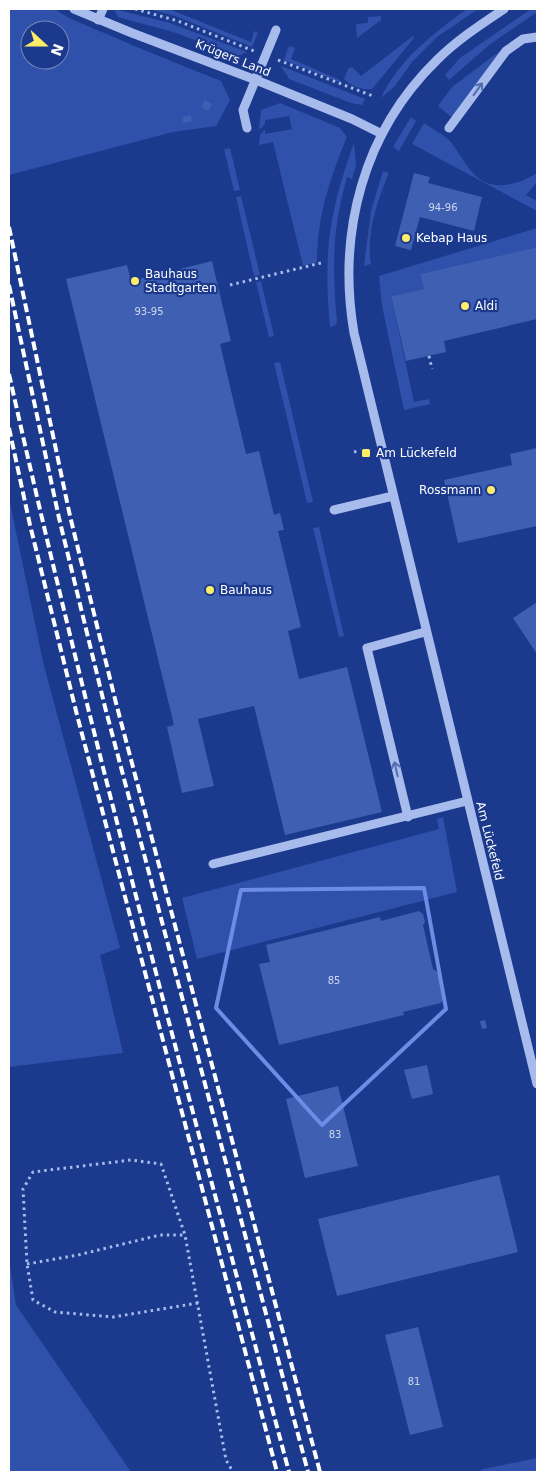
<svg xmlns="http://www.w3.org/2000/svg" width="546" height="1481" font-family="'DejaVu Sans',sans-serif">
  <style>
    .green { fill: #2f51ab; fill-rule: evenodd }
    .building { fill: #3f5fb3 }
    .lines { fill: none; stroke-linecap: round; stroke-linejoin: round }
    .path { stroke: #a8bbed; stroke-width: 3; stroke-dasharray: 2.5 4; stroke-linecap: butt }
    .minor { stroke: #a8bbed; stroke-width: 9 }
    .rail { stroke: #fff; stroke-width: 4; stroke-dasharray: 9 4; stroke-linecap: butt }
    .oneway { stroke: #536db3 }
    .marked { fill: none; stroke: #6c8ce6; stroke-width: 4; stroke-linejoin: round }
    .poi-dot { fill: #feed66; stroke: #1b398d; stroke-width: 2 }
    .labels { text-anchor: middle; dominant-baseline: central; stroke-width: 4.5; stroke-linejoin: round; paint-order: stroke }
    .number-label { font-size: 10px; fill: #cfd7ec }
    .street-label { font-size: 12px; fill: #fff; stroke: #1b398d }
    .poi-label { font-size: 12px; fill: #fff; stroke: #1b398d; text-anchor: start }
  </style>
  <rect width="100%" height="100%" fill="#1b398d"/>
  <g class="green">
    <path d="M9,9H54L69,18L144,50L221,81L230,100L216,126L173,132L9,175ZM30,30H60V60H30Z"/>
    <polygon points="114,9 170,23 247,52 238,56 173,32 118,17"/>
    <polygon points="149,9 169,9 251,42 254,31 258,33 252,47 175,16"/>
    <path d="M467,9H478L437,37L412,62L395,86L381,98C399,59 434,33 467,9Z"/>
    <polygon points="531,9 537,9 537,12 489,45 449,80 445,75 460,58"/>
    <polygon points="381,16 381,20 357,38 356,24 368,23 368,17"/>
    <path d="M413,36L414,38L372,89C363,91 350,85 344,79L348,69L352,67L361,76Z"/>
    <polygon points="291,46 295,48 291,59 340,80 341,83 284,60 288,48"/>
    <polygon points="504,48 453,116 450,116 438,106 452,87"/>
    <polygon points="281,66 365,99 362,105 351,103 289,79"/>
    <path d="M280,103L340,128L347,137C330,178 317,217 317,262L303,266L273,142L259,145L260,135L265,130V134L292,129L289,116L265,120V124L259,130L261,110Z"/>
    <polygon points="411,117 416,121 399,151 393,147"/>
    <path d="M424,123C432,129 443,134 450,141C458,151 464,163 473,173C490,193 518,185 537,173V182L526,195L537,201V211L412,144Z"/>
    <path d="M354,143L356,165L352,179L347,177C332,231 332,267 337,321L336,325L330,327C323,254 329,212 354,143Z"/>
    <polygon points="230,148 240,190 234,191 224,149"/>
    <path d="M383,171L389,173C377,201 366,234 371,264L364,266L371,211Z"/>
    <polygon points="241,196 260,275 254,276 236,197"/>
    <polygon points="537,228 537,247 420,274 424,289 391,296 414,402 429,399 430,404 404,410 382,306 379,276"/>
    <polygon points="261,281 274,336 269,337 256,282"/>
    <polygon points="280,362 313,502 307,503 274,363"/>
    <polygon points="9,498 43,662 120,948 100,955 123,1053 9,1067"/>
    <polygon points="319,527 344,636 339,637 313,528"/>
    <polygon points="443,817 457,892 197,959 182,898 439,829 437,819"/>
    <polygon points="9,1259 16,1305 131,1472 9,1472"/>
    <polygon points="537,1458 537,1472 478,1472 483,1469"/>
  </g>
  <g class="building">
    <polygon points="205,100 212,104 208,111 201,107"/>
    <polygon points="191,115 192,121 183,123 182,117"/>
    <polygon points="414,173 430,177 428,183 482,197 474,231 420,217 411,250 395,246"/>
    <polygon points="537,247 537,319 444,341 446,352 406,361 391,296 424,289 420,274"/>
    <polygon points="212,261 231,341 220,344 246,454 259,451 274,515 280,513 284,530 278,531 301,627 288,631 299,679 347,667 382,812 285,835 254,706 198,719 214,786 182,793 167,727 174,725 66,279 127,265 131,281"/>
    <polygon points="537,448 537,526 458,543 444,480 512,465 510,454"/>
    <polygon points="537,602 537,654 513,618"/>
    <polygon points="419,911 423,914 425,922 423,925 433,969 438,972 444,998 441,1003 403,1012 404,1015 279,1045 259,964 270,962 266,945 380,917 381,921"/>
    <polygon points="485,1020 487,1028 482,1029 480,1021"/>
    <polygon points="427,1065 433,1094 412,1099 404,1070"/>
    <polygon points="338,1086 358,1166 305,1178 286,1099"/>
    <polygon points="499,1175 518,1252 337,1296 318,1219"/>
    <polygon points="418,1327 443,1427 410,1435 385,1335"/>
  </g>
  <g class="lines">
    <g class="path">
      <polyline points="135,9 178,21 254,51"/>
      <polyline points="278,60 373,96"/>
      <polyline points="230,285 321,263"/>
      <polyline points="429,356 432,369"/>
      <polyline points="354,452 365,449"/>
      <polyline points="27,1264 78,1255 160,1235 185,1235"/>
      <polyline points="198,1303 113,1317 55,1312 33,1300 27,1264 23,1189 33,1172 131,1160 161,1164 185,1235 226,1460 233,1472"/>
    </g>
    <g class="minor">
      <polyline points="74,9 132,33 256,80 352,119 382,134"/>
      <path d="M504,9C480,25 457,40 437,60C363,132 337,233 354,333L537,1084"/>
      <polyline points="98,20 103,9"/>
      <polyline points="247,128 243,110 276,30"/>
      <polyline points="449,128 506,51 523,39 537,37"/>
      <polyline points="334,510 393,496"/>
      <polyline points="408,817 367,648 425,632"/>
      <polyline points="213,864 467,801"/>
    </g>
    <g class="rail">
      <polyline points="9,227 70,516 116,703 320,1472"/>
      <polyline points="9,285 59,518 105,707 308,1472"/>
      <path d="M9,374C91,743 192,1107 289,1472"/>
      <polyline points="9,428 30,525 77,715 277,1472"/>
    </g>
  </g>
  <defs><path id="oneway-shaft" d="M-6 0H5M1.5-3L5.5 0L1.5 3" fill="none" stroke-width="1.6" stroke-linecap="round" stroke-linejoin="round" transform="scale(1.25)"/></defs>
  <g class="oneway">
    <use href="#oneway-shaft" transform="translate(478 89) rotate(-54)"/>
    <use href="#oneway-shaft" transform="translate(396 769) rotate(-103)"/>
  </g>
  <path class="marked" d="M424,888L446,1009L322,1125L216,1008L241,890Z"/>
  <g class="poi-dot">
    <circle cx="406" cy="238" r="5"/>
    <circle cx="135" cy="281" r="5"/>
    <circle cx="465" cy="306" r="5"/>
    <rect x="361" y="448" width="10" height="10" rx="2.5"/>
    <circle cx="491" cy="490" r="5"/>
    <circle cx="210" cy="590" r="5"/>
  </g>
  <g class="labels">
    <g class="number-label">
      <text x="443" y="207">94-96</text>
      <text x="149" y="311">93-95</text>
      <text x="334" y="980">85</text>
      <text x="335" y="1134">83</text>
      <text x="414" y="1381">81</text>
    </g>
    <g class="street-label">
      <text transform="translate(233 58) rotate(22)">Krügers Land</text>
      <text transform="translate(490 841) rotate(76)">Am Lückefeld</text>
    </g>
    <g class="poi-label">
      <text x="416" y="238">Kebap Haus</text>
      <text x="145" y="274">Bauhaus<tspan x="145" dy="14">Stadtgarten</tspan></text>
      <text x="475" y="306">Aldi</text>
      <text x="376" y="453">Am Lückefeld</text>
      <text x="481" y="490" text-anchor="end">Rossmann</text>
      <text x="220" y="590">Bauhaus</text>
    </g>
  </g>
  <rect width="546" height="1481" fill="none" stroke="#ffffff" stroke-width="20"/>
  <g transform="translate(45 45) rotate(111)"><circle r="24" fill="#1b398d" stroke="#7688bb"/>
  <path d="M0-4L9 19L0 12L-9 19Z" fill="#feed66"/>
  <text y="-8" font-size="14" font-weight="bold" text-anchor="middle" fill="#ffffff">N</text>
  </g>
</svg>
